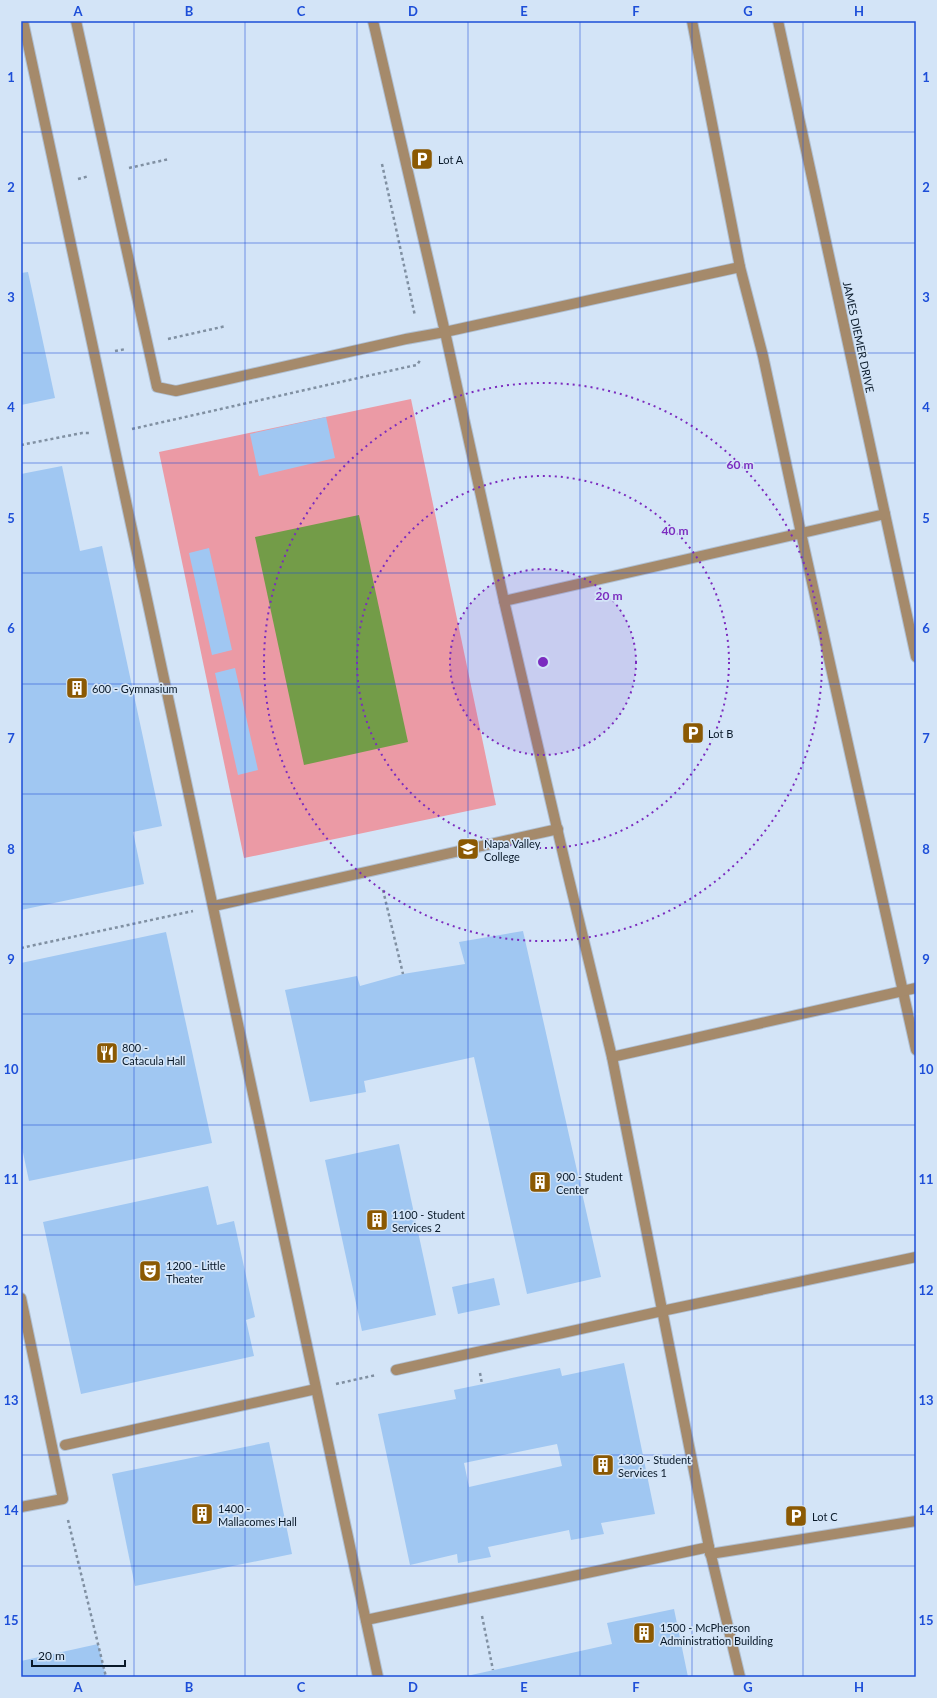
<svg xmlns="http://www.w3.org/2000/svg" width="937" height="1698" font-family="Lato,sans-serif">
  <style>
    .green { fill: #eb9aa5 }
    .water { fill: #739c48 }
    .building { fill: #a0c7f2; fill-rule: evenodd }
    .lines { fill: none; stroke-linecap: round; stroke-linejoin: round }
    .minor-casing { stroke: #afbfd2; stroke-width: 12 }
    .path { stroke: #8090a2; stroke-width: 2.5; stroke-dasharray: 3 3; stroke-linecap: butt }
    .minor { stroke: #a58a6b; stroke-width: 10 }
    .grid { fill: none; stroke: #1d4ed8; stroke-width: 1; stroke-opacity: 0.55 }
    .ring { fill: none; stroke: #7b2cbf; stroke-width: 2; stroke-dasharray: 2 4 }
    .labels { text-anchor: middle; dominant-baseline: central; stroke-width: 3.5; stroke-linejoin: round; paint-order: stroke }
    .poi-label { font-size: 11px; fill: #091929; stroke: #d3e4f7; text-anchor: start }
    .street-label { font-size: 11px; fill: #091929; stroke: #d3e4f7 }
    .centre { fill: #7b2cbf; stroke: #d3e4f7; stroke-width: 2 }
    .ring-label { font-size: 12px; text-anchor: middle; font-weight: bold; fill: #7b2cbf; stroke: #d3e4f7; stroke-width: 3.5; stroke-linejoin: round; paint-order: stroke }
    .neatline { fill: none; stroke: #1d4ed8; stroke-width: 1.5 }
    .grid-label { font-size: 13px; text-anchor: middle; font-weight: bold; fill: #1d4ed8 }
  </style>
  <rect width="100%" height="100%" fill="#d3e4f7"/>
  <polygon class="green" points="411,399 496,805 244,858 159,452"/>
  <polygon class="water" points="359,515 408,742 304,765 255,537"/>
  <g class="building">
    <polygon points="28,272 55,398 21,405 21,273"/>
    <polygon points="326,417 335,458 259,476 250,434"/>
    <polygon points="62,466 80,551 102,546 162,826 133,832 144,884 21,910 21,474"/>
    <polygon points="209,548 232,650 212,655 189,553"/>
    <polygon points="235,668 258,770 238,775 215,673"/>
    <polygon points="523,931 601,1277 527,1294 474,1057 364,1081 366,1092 310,1102 285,990 357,976 360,986 403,974 465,964 459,942"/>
    <polygon points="166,932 212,1143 29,1181 21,1143 21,963"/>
    <polygon points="399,1144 436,1315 362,1331 325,1160"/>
    <polygon points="208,1186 217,1225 234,1221 255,1317 246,1320 254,1356 81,1394 43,1222"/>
    <polygon points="494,1278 500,1305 458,1314 452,1287"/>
    <path d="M624,1363L655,1514L601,1523L604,1534L571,1540L569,1530L488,1547L491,1557L458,1563L457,1554L410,1565L378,1414L456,1399L454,1390L560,1368L562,1376ZM557,1444L562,1466L469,1487L464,1463Z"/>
    <polygon points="269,1442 292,1554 135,1586 112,1474"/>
    <polygon points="674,1609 688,1677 462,1677 612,1644 607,1623"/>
    <polygon points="98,1644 106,1677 21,1677 21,1661"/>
  </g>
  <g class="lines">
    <g class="minor-casing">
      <g id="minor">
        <polyline points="23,21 378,1677"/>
        <polyline points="76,21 157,387 176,391 406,339 445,332 740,267"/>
        <polyline points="373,21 445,332 504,601 567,871 612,1057 709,1547 740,1677"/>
        <polyline points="692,21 740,267 763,356 801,533 916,1050"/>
        <polyline points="778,21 916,657"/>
        <polyline points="504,601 885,514"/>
        <polyline points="214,906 558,829"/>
        <polyline points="612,1057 916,988"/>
        <polyline points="21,1298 63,1499 21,1507"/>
        <polyline points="396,1370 662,1311 916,1257"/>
        <polyline points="65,1445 316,1389"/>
        <polyline points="710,1554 916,1521"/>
        <polyline points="366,1620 709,1547"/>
      </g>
    </g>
    <g class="path">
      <polyline points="382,164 415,316"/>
      <polyline points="129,168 169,159"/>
      <polyline points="78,179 89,176"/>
      <polyline points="168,339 226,326"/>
      <polyline points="115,351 126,349"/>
      <polyline points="132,429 407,367 417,365 421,359"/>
      <polyline points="21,445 82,433 90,433"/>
      <polyline points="383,890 403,974"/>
      <polyline points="21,948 193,911"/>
      <polyline points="480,1373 482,1384"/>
      <polyline points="336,1384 376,1375"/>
      <polyline points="68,1520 106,1677"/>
      <polyline points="482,1616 493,1670"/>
    </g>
    <use href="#minor" class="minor"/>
  </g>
  <path class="grid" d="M134,21V1677M245,21V1677M357,21V1677M468,21V1677M580,21V1677M692,21V1677M803,21V1677M21,132H916M21,243H916M21,353H916M21,463H916M21,573H916M21,684H916M21,794H916M21,904H916M21,1014H916M21,1125H916M21,1235H916M21,1345H916M21,1455H916M21,1566H916"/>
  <circle cx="543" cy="662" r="93" fill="#7b2cbf" fill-opacity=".12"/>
  <g class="ring">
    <circle cx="543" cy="662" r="93"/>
    <circle cx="543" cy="662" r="186"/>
    <circle cx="543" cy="662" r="279"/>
  </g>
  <defs>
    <g id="parking-square" transform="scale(1.15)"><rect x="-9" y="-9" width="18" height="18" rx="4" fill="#8b5903" stroke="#d3e4f7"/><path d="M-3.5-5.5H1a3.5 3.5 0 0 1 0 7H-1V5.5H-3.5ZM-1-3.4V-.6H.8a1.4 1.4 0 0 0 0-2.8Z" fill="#fff"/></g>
    <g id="building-square" transform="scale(1.15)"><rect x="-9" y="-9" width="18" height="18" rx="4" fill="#8b5903" stroke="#d3e4f7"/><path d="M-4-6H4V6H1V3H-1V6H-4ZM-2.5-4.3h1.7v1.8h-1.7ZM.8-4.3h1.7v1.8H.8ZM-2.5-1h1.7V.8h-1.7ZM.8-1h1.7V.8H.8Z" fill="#fff"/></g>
    <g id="university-square" transform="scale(1.15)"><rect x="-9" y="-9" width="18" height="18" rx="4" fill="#8b5903" stroke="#d3e4f7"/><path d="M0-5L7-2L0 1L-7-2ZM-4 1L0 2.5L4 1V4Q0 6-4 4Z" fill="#fff"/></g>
    <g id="restaurant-square" transform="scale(1.15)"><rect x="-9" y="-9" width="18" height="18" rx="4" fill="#8b5903" stroke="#d3e4f7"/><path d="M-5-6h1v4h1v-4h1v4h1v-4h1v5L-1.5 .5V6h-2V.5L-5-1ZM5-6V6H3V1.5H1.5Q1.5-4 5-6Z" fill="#fff"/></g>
    <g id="theatre-square" transform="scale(1.15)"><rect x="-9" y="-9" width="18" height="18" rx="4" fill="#8b5903" stroke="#d3e4f7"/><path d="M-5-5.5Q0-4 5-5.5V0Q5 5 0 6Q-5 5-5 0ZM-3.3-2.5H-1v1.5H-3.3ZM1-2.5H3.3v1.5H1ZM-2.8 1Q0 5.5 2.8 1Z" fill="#fff"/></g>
  </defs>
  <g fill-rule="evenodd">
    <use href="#parking-square" x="422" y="159"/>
    <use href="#building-square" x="77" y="688"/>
    <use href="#parking-square" x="693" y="733"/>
    <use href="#university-square" x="468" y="849"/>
    <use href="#restaurant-square" x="107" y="1053"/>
    <use href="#building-square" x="540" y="1182"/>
    <use href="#building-square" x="377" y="1220"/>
    <use href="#theatre-square" x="150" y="1271"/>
    <use href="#building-square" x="603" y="1465"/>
    <use href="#building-square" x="202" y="1514"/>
    <use href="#parking-square" x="796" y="1516"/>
    <use href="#building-square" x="644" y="1633"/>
  </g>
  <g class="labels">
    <g class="poi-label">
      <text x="438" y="159">Lot A</text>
      <text x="92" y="688">600 - Gymnasium</text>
      <text x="708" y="733">Lot B</text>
      <text x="484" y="843">Napa Valley<tspan x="484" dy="13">College</tspan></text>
      <text x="122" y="1047">800 -<tspan x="122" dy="13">Catacula Hall</tspan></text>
      <text x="556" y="1176">900 - Student<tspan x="556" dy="13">Center</tspan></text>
      <text x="392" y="1214">1100 - Student<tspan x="392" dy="13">Services 2</tspan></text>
      <text x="166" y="1265">1200 - Little<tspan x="166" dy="13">Theater</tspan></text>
      <text x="618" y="1459">1300 - Student<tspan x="618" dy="13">Services 1</tspan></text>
      <text x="218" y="1508">1400 -<tspan x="218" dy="13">Mallacomes Hall</tspan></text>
      <text x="812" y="1516">Lot C</text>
      <text x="660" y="1627">1500 - McPherson<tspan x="660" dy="13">Administration Building</tspan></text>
    </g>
    <g class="street-label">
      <text transform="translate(859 337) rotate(78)">JAMES DIEMER DRIVE</text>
    </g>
  </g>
  <circle cx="543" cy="662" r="6" class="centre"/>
  <g class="ring-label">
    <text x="740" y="469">60 m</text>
    <text x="675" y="535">40 m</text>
    <text x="609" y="600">20 m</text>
  </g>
  <rect width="937" height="1698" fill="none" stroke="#d3e4f7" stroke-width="44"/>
  <path d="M32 1660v6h93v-6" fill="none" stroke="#091929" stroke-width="2"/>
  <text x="38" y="1660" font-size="12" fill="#091929" stroke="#d3e4f7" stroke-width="3" paint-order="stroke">20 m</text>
  <rect x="22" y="22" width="893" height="1654" class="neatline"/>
  <g class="grid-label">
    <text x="78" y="16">A</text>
    <text x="189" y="16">B</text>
    <text x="301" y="16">C</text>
    <text x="413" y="16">D</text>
    <text x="524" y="16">E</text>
    <text x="636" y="16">F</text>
    <text x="748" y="16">G</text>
    <text x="859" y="16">H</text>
    <text x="11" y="82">1</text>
    <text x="926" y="82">1</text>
    <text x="11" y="192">2</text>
    <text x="926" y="192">2</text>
    <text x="11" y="302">3</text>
    <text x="926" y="302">3</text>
    <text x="11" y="412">4</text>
    <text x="926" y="412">4</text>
    <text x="11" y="523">5</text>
    <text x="926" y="523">5</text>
    <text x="11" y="633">6</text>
    <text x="926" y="633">6</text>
    <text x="11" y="743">7</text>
    <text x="926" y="743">7</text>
    <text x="11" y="854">8</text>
    <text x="926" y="854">8</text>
    <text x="11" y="964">9</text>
    <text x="926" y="964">9</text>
    <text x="11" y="1074">10</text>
    <text x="926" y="1074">10</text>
    <text x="11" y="1184">11</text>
    <text x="926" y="1184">11</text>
    <text x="11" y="1295">12</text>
    <text x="926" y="1295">12</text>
    <text x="11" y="1405">13</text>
    <text x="926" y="1405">13</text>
    <text x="11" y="1515">14</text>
    <text x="926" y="1515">14</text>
    <text x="11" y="1625">15</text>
    <text x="926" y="1625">15</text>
    <text x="78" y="1692">A</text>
    <text x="189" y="1692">B</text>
    <text x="301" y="1692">C</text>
    <text x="413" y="1692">D</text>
    <text x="524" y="1692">E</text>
    <text x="636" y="1692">F</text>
    <text x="748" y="1692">G</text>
    <text x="859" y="1692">H</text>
  </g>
</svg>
